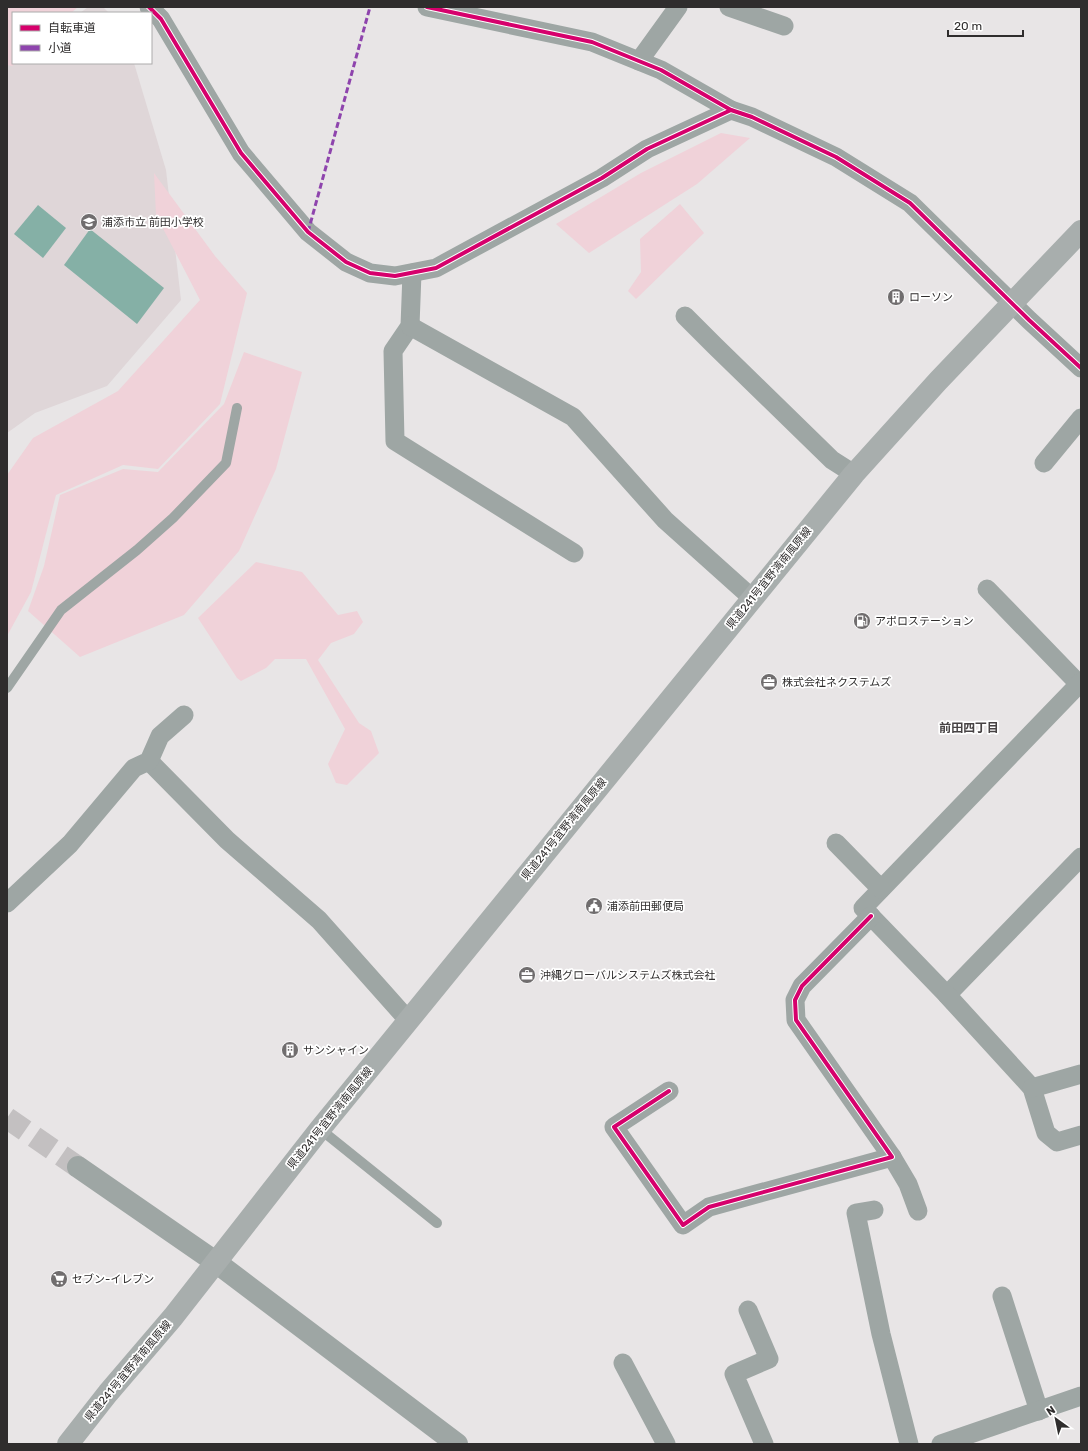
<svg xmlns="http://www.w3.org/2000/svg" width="1088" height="1451" font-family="Rubik,'Noto Sans JP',sans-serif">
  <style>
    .built { fill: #dfd6d8 }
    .green { fill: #f0d2d9 }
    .water { fill: #85b0a6 }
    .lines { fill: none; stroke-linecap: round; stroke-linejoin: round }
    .tertiary-tunnel { stroke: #c3c0c1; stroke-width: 22; stroke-dasharray: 22 11; stroke-linecap: butt }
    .service { stroke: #9ea6a4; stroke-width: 10 }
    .minor { stroke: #9ea6a4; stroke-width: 19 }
    .tertiary { stroke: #9ea6a4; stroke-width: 22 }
    .secondary { stroke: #a8aead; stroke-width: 22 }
    .quiet { stroke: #8e44ad; stroke-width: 3; stroke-dasharray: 6 3; stroke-linecap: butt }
    .cycleway-casing { stroke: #fff; stroke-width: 6 }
    .cycleway { stroke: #d6006c; stroke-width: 4 }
    .labels { text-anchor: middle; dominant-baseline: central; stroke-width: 3.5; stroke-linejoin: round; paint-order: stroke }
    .poi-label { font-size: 11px; fill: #2f2d2d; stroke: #fff; text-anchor: start }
    .street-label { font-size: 11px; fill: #2f2d2d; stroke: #fff }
    .neighbourhood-label { font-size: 12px; font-weight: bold; fill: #474344; stroke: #fff }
  </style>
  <rect width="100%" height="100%" fill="#e8e5e6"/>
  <g class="built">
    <polygon points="88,7 103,7 109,13 80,13"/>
    <polygon points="7,60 13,63 134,63 166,170 181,300 107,386 35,413 7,433"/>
  </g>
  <g class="green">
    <polygon points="7,7 78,7 71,13 13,13 13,63 15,63 12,66 7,65"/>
    <polygon points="721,133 750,138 697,184 589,253 556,224 641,173"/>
    <polygon points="154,173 215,256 247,293 220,404 158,469 123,465 56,495 31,592 7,636 7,475 33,438 118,391 200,300 156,215"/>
    <polygon points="680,204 704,233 636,299 628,291 641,272 640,239"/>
    <polygon points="244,352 302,372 276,469 239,551 184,615 80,657 28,611 44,566 60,495 123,469 158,472 224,404"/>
    <polygon points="256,562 302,572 338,615 357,611 363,622 354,634 331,643 318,660 359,723 371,731 379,753 347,785 336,783 328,764 345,729 306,659 275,659 266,668 241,681 237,678 198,618"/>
  </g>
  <g class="water">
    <polygon points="38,205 66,228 43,258 14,234"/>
    <polygon points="90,229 164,288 137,324 64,265"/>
  </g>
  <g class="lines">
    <polyline class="tertiary-tunnel" points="7,1118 78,1167"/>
    <g class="service">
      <polyline points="7,688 61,610 137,550 173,518 226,463 237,408"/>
      <polyline points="320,1129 437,1223"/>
    </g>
    <g class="minor">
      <polyline points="149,7 161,19 241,153 308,232 346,262 370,273 395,276 436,268 602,178 647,149 731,110"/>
      <polyline points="427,7 592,42 661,70 731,110 752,117 836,157 910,203 1029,320 1081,368"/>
      <polyline points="729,7 784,26"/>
      <polyline points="639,61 678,7"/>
      <polyline points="412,273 410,326 393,351 395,441 574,553"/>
      <polyline points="685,316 715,346 832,460 854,474"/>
      <polyline points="410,326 573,417 665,520 752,598"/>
      <polyline points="1044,463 1081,418"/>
      <polyline points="987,589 1079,684"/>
      <polyline points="1081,682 863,908 947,995 1081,857"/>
      <polyline points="149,761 227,840 319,920 408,1020"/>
      <polyline points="836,843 881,889"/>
      <polyline points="7,903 70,844 134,768 149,761 160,736 184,715"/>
      <polyline points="947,995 1032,1088 1046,1133 1057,1142 1081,1135"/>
      <polyline points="1032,1088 1081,1074"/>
      <polyline points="669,1091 614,1127 683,1225 709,1207 892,1157 796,1020 795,1000 802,986 871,916"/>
      <polyline points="892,1157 908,1184 918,1211"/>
      <polyline points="874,1210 856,1213 881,1334 909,1444"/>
      <polyline points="1002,1296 1039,1411"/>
      <polyline points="748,1310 769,1359 734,1374 764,1444"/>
      <polyline points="623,1363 666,1444"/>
      <polyline points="941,1444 1081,1396"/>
    </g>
    <polyline class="tertiary" points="78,1167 217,1263 457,1444"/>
    <polyline class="secondary" points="68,1444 108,1393 173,1317 320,1129 854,474 938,381 1081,231"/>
    <polyline class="quiet" points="308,232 370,7"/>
    <g class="cycleway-casing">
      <g id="cycleway">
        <polyline points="149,7 161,19 241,153 308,232 346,262 370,273 395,276 436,268 602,178 647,149 731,110"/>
        <polyline points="427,7 592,42 661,70 731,110 752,117 836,157 910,203 1029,320 1081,368"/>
        <polyline points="669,1091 614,1127 683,1225 709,1207 892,1157 796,1020 795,1000 802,986 871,916"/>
      </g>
    </g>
    <use href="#cycleway" class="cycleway"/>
  </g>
  <defs>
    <g id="school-disc" transform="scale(0.9)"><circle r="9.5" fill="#706d6e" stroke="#fff"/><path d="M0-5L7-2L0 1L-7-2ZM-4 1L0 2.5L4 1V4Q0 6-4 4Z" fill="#fff"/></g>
    <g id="building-disc" transform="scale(0.9)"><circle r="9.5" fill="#706d6e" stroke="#fff"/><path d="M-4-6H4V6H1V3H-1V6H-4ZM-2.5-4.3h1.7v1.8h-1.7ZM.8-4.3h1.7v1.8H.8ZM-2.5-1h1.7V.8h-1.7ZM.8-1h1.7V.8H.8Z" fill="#fff"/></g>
    <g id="fuel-disc" transform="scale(0.9)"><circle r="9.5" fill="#706d6e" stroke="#fff"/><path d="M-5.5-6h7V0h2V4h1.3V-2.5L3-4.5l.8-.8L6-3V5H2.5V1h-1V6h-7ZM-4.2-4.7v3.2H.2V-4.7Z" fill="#fff"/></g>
    <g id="office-disc" transform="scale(0.9)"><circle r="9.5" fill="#706d6e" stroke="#fff"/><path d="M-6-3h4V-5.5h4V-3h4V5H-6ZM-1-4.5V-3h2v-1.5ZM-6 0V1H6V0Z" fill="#fff"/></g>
    <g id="civic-disc" transform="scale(0.9)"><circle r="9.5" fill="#706d6e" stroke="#fff"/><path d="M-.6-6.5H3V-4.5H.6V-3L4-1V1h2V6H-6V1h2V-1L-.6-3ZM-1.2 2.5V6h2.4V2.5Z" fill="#fff"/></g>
    <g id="supermarket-disc" transform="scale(0.9)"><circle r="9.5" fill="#706d6e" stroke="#fff"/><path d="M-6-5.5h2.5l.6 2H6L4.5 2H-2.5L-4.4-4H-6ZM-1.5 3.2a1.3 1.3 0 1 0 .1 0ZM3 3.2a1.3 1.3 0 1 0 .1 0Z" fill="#fff"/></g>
  </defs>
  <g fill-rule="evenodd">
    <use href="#school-disc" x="89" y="222"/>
    <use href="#building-disc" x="896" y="297"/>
    <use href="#fuel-disc" x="862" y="621"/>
    <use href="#office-disc" x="769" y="682"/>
    <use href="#civic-disc" x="594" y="906"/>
    <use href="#office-disc" x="527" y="975"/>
    <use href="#building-disc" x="290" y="1050"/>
    <use href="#supermarket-disc" x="59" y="1279"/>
  </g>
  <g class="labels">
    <g class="poi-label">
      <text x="102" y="222">浦添市立 前田小学校</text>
      <text x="909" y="297">ローソン</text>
      <text x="875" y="621">アポロステーション</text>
      <text x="782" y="682">株式会社ネクステムズ</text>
      <text x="607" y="906">浦添前田郵便局</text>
      <text x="540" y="975">沖縄グローバルシステムズ株式会社</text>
      <text x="303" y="1050">サンシャイン</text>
      <text x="72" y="1279">セブン-イレブン</text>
    </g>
    <g class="street-label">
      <text transform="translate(769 578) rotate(-51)">県道241号宜野湾南風原線</text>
      <text transform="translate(564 829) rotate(-51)">県道241号宜野湾南風原線</text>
      <text transform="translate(330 1118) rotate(-51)">県道241号宜野湾南風原線</text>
      <text transform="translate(128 1371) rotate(-50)">県道241号宜野湾南風原線</text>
    </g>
    <g class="neighbourhood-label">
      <text x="969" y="728">前田四丁目</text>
    </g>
  </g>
  <rect width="1088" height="1451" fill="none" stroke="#2f2d2d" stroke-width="16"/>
  <rect x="12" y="12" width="140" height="52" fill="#ffffff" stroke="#acabab"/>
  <rect x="20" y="25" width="20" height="6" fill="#d6006c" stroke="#acabab"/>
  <text x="48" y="32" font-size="12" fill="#2f2d2d">自転車道</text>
  <rect x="20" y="45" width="20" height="6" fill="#8e44ad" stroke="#acabab"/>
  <text x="48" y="52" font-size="12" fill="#2f2d2d">小道</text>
  <g transform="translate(1056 1419) rotate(327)" stroke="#ffffff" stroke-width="3" paint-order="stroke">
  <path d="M0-3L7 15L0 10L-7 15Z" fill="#2f2d2d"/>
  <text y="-6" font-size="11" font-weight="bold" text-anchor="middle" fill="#2f2d2d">N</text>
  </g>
  <path d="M948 30v6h75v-6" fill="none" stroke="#2f2d2d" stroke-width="2"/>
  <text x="954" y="30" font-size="12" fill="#2f2d2d" stroke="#ffffff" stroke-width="3" paint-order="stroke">20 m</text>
</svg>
